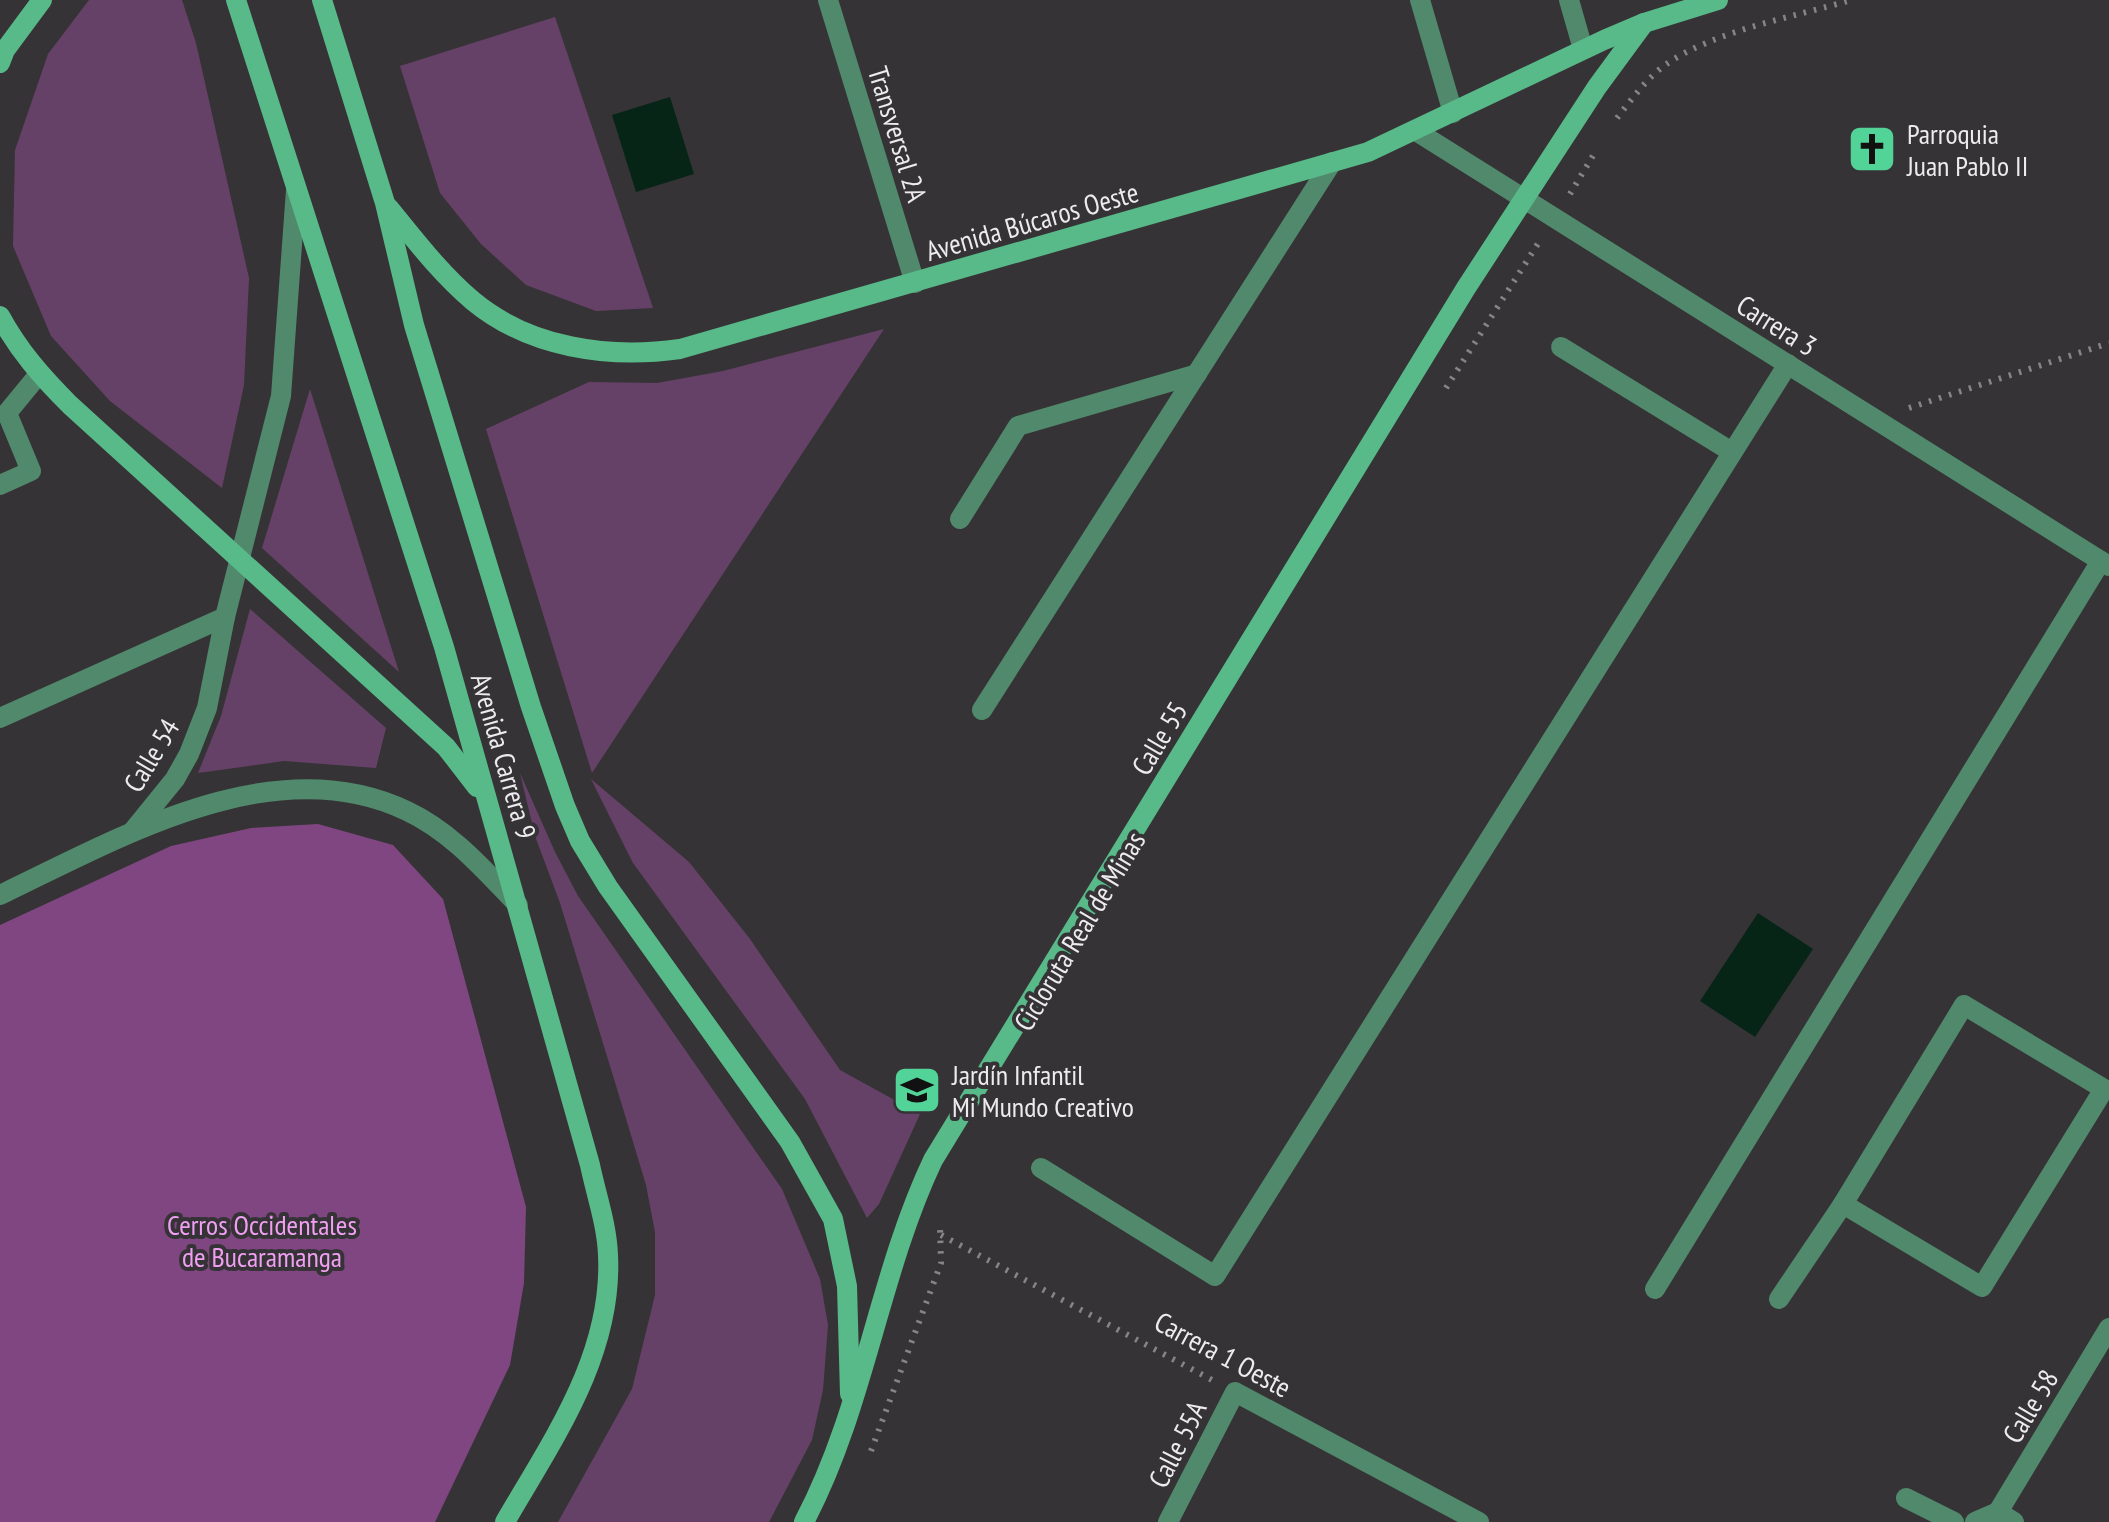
<svg xmlns="http://www.w3.org/2000/svg" width="2109" height="1522" font-family="'PT Sans Narrow',sans-serif">
  <style>
    .green { fill: #664167 }
    .forest { fill: #7f4681 }
    .water { fill: #072517 }
    .lines { fill: none; stroke-linecap: round; stroke-linejoin: round }
    .path { stroke: #878487; stroke-width: 6; stroke-dasharray: 2.5 8; stroke-linecap: butt }
    .service { stroke: #50896b; stroke-width: 20 }
    .minor { stroke: #50896b; stroke-width: 20 }
    .tertiary { stroke: #50896b; stroke-width: 20 }
    .secondary { stroke: #58b989; stroke-width: 20 }
    .labels { text-anchor: middle; dominant-baseline: central; stroke-width: 8; stroke-linejoin: round; paint-order: stroke }
    .poi-label { font-size: 28px; fill: #edebed; stroke: #363336; text-anchor: start }
    .street-label { font-size: 28px; fill: #edebed; stroke: #363336 }
    .park-label { font-size: 28px; fill: #f09ff2; stroke: #363336 }
  </style>
  <rect width="100%" height="100%" fill="#363336"/>
  <g class="green">
    <polygon points="89,0 182,0 196,43 249,278 244,385 222,488 110,401 51,336 13,246 15,150 48,54"/>
    <polygon points="555,17 653,308 596,311 526,285 481,244 440,193 400,66"/>
    <polygon points="884,329 592,773 486,429 589,382 657,383 723,371"/>
    <polygon points="310,389 399,672 262,548"/>
    <polygon points="250,609 386,728 376,768 284,761 198,773 221,716"/>
    <polygon points="520,773 555,852 578,896 782,1189 820,1279 828,1325 823,1390 812,1440 769,1522 558,1522 632,1389 655,1295 655,1232 646,1185 618,1092 560,903 535,836"/>
    <polygon points="591,779 689,862 750,939 840,1070 920,1114 879,1204 867,1218 805,1099 633,863"/>
  </g>
  <polygon class="forest" points="318,824 393,845 443,899 526,1207 524,1283 510,1365 435,1522 0,1522 0,925 171,846 251,828"/>
  <g class="water">
    <polygon points="670,97 694,174 636,192 612,115"/>
    <polygon points="1758,913 1813,949 1755,1037 1700,1001"/>
  </g>
  <g class="lines">
    <g class="path">
      <path d="M1617,118C1632,99 1646,79 1665,65C1713,31 1794,17 1851,0"/>
      <polyline points="1570,194 1597,149"/>
      <polyline points="1446,388 1539,242"/>
      <polyline points="1909,408 2109,343"/>
      <polyline points="941,1235 1212,1380"/>
      <polyline points="871,1451 941,1263 940,1226"/>
    </g>
    <g class="service">
      <polyline points="1420,0 1453,113"/>
      <polyline points="1569,0 1583,49"/>
      <polyline points="1561,347 1732,452"/>
      <polyline points="0,485 31,471 7,413 39,374"/>
      <polyline points="960,519 1018,426 1197,374"/>
      <polyline points="982,710 1332,162"/>
      <polyline points="0,718 225,617"/>
      <polygon points="1964,1005 2104,1089 1982,1287 1843,1204"/>
      <polyline points="1041,1168 1215,1276 1788,364"/>
      <polyline points="1655,1289 2101,561"/>
      <polyline points="1779,1299 1843,1204"/>
      <polyline points="1906,1498 1954,1522"/>
      <polyline points="1975,1522 1998,1512"/>
    </g>
    <g class="minor">
      <polyline points="1416,131 2109,566"/>
      <polyline points="132,832 175,779 189,754 207,708 225,617 281,396 296,190"/>
      <path d="M0,895C119,838 274,747 407,811C452,832 485,871 518,905"/>
      <polyline points="1168,1522 1235,1392 1479,1522"/>
      <polyline points="2014,1522 1998,1512 2109,1328"/>
    </g>
    <polyline class="tertiary" points="828,0 915,283"/>
    <g class="secondary">
      <path d="M236,0L444,647L590,1165C596,1194 607,1225 608,1255C613,1355 553,1439 505,1522"/>
      <polyline points="322,0 385,203 414,325 531,707 565,806 580,841 608,887 790,1142 833,1219 847,1286 850,1394"/>
      <polyline points="0,63 5,50 42,0"/>
      <path d="M389,208C415,240 441,274 473,301C530,348 608,359 680,349L1368,152L1604,40L1644,23L1718,0"/>
      <path d="M0,316C19,351 42,377 70,405L446,747L477,787"/>
      <path d="M804,1522C865,1406 878,1276 933,1160L1466,288L1597,87L1644,23"/>
    </g>
  </g>
  <defs>
    <g id="church-square" transform="scale(2.5)"><rect x="-9" y="-9" width="18" height="18" rx="4" fill="#52d397" stroke="#363336"/><path d="M-1.2-6h2.4v3.5h3.3v2.4h-3.3V6h-2.4V-.1h-3.3v-2.4h3.3Z" fill="#111"/></g>
    <g id="school-square" transform="scale(2.5)"><rect x="-9" y="-9" width="18" height="18" rx="4" fill="#52d397" stroke="#363336"/><path d="M0-5L7-2L0 1L-7-2ZM-4 1L0 2.5L4 1V4Q0 6-4 4Z" fill="#111"/></g>
  </defs>
  <g fill-rule="evenodd">
    <use href="#church-square" x="1872" y="149"/>
    <use href="#school-square" x="917" y="1090"/>
  </g>
  <g class="labels">
    <g class="poi-label">
      <text x="1907" y="133">Parroquia<tspan x="1907" dy="32">Juan Pablo II</tspan></text>
      <text x="952" y="1074">Jardín Infantil<tspan x="952" dy="32">Mi Mundo Creativo</tspan></text>
    </g>
    <g class="street-label">
      <text transform="translate(898 134) rotate(73)">Transversal 2A</text>
      <text transform="translate(1032 221) rotate(-16)">Avenida Búcaros Oeste</text>
      <text transform="translate(1777 325) rotate(32)">Carrera 3</text>
      <text transform="translate(1159 738) rotate(-59)">Calle 55</text>
      <text transform="translate(151 755) rotate(-59)">Calle 54</text>
      <text transform="translate(504 756) rotate(74)">Avenida Carrera 9</text>
      <text transform="translate(1079 931) rotate(-59)">Cicloruta Real de Minas</text>
      <text transform="translate(1223 1354) rotate(28)">Carrera 1 Oeste</text>
      <text transform="translate(2030 1406) rotate(-59)">Calle 58</text>
      <text transform="translate(1177 1444) rotate(-63)">Calle 55A</text>
    </g>
    <g class="park-label">
      <text x="262" y="1224">Cerros Occidentales<tspan x="262" dy="32">de Bucaramanga</tspan></text>
    </g>
  </g>
</svg>
